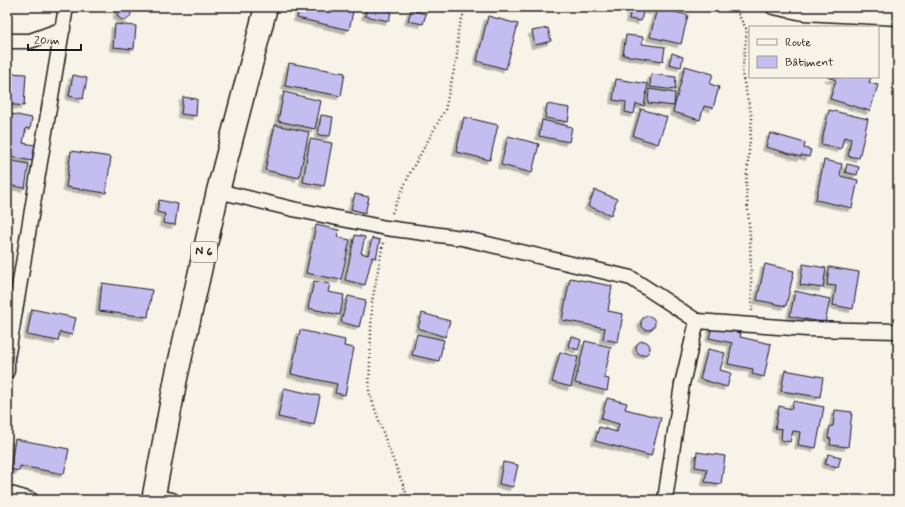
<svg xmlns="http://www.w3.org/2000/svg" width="905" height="507" font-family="Mynerve,sans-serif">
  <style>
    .building { fill: #c4bdef; stroke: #1c1c1c; filter: url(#shadow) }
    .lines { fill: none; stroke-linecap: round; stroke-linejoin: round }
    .minor-casing { stroke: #1c1c1c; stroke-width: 17 }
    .primary-casing { stroke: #1c1c1c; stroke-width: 25 }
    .path { stroke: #1c1c1c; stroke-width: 2.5; stroke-dasharray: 1 3; stroke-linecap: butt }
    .minor { stroke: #f7f3e8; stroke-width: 14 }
    .primary { stroke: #f7f3e8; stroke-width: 22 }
    .labels { text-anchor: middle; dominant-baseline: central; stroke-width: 3.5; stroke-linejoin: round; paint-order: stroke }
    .shield { fill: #f7f3e8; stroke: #5e5c59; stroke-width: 1 }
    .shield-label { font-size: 12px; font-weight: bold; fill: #1c1c1c }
  </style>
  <defs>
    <filter id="shadow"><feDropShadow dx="-3.5" dy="3.5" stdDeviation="0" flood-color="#0004"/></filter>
  </defs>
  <rect width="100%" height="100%" fill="#f7f3e8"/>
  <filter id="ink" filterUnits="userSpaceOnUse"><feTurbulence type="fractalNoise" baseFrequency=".025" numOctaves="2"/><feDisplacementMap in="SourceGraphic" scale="8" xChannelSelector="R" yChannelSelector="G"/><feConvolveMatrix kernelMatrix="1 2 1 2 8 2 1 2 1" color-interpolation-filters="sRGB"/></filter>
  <g filter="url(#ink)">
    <g class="building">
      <circle cx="124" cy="13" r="7"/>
      <polygon points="300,7 354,7 349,30 297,18"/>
      <polygon points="367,7 392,7 389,21 365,16"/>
      <polygon points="635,7 655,7 654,11"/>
      <polygon points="657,8 688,15 681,44 650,37"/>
      <polygon points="631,9 643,12 641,21 629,19"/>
      <polygon points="411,10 426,14 423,24 408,21"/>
      <polygon points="488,16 518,24 506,69 477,61"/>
      <polygon points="115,24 136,26 134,49 113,47"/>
      <polygon points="548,28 551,41 535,45 532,31"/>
      <polygon points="626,35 643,37 642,44 665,47 663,61 623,55"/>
      <polygon points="672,53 683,57 681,67 669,64"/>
      <polygon points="289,63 345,73 341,96 285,86"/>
      <polygon points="685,66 713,74 710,84 719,87 713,108 704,106 700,120 673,112"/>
      <polygon points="7,73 26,74 24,106 7,104"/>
      <polygon points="651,74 676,77 675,90 650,87"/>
      <polygon points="73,75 87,78 83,99 69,96"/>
      <polygon points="827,77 871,77 869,83 878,85 870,111 830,99 836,80"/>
      <polygon points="616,79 648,84 644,106 636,104 634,114 625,112 626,102 613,100"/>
      <polygon points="649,89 675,93 674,106 648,103"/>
      <polygon points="284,92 321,101 315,129 278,121"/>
      <polygon points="183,97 197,99 196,116 181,114"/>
      <polygon points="547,104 570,108 568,122 545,118"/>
      <polygon points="641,109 667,117 658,144 633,136"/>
      <polygon points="829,110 868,119 859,158 848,156 851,139 844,137 841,149 821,144"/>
      <polygon points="7,113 32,118 30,129 26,128 23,143 35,145 32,161 7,156"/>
      <polygon points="321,115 333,117 330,136 318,135"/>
      <polygon points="464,117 498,125 490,160 456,152"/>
      <polygon points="542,120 572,127 569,142 539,136"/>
      <polygon points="275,125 309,132 299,178 265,170"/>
      <polygon points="770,133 805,143 804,148 811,150 809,157 801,155 801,157 766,147"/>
      <polygon points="508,136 539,144 532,173 501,165"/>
      <polygon points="310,139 332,143 324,186 303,182"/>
      <polygon points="71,151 111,157 106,193 66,187"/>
      <polygon points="7,160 29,164 25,188 7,185"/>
      <polygon points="824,160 842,164 840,176 858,180 852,208 816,200"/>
      <polygon points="847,164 859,167 857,175 845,172"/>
      <polygon points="595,190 617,199 611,215 588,206"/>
      <polygon points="355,194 369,197 365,213 351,209"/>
      <polygon points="159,200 178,204 175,225 163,223 165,214 157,212"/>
      <polygon points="316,225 339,230 337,237 350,240 341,280 306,273"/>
      <polygon points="355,235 365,237 361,253 368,255 372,238 380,240 376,258 372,257 365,285 345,280"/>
      <polygon points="765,264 794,271 786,306 757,300"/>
      <polygon points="803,264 826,268 823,288 800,285"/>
      <polygon points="829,267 859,272 853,309 833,305 836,286 827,285"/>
      <polygon points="570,278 612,286 608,311 623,314 618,342 603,339 605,328 562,320"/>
      <polygon points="314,281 330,284 328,292 344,295 340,315 308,308"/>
      <polygon points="102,283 152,290 148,317 99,311"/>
      <polygon points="795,291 830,299 825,323 790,316"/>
      <polygon points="348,296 366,300 359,327 341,322"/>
      <polygon points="32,309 76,318 72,335 60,332 58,341 27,335"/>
      <polygon points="422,313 450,321 445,337 418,328"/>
      <circle cx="648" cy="323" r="7"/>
      <polygon points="712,327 741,333 740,337 771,344 764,377 752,374 753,369 728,364 732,343 709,338"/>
      <polygon points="300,330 345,340 344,346 354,348 345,395 335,393 337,384 291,374"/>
      <polygon points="417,334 444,340 439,361 412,355"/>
      <polygon points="571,336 581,340 578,350 568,346"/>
      <circle cx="643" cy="348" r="7"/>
      <polygon points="585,341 611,347 604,378 609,379 607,391 575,383"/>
      <polygon points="708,349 725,353 720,370 731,373 727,387 700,379"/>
      <polygon points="560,352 578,357 571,387 552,382"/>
      <polygon points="785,370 823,377 820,397 781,391"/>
      <polygon points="284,388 320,396 314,425 278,417"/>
      <polygon points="607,398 627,403 625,409 661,418 651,456 595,441 599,427 617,432 619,424 601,419"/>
      <polygon points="793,401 824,407 816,448 798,445 800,432 793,431 790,442 781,440 782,429 775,428 779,406 792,409"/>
      <polygon points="835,410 852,412 848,447 830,445 831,439 828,438 830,426 833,426"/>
      <polygon points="15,439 69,449 64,474 20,466 19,471 10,469"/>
      <polygon points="697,452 725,456 721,484 705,482 707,469 695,467"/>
      <polygon points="828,454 841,457 838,467 825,464"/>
      <polygon points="503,462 518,465 513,487 499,484"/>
      <polygon points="523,497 528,500 516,500 519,498"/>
    </g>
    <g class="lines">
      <g class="minor-casing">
        <g id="minor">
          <polyline points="773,7 803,13 898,18"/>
          <polyline points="7,41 30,41 63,29"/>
          <polyline points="218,191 293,209 386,228 462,238 631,278 697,321"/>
          <polyline points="7,353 7,371"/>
          <polyline points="8,353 66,7"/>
          <polyline points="7,493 31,500"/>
          <polyline points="154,497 172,500"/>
          <polyline points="665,500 682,384 697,321 807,329 898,331"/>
        </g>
      </g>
      <g class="primary-casing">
        <polyline id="primary" points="153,500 176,378 218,191 266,7"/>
      </g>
      <g class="path">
        <polyline points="734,7 747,30 742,74 752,118 746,184 750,237 752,311"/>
        <polyline points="392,213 411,171 445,110 457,57 458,30 466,7"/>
        <polyline points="383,243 372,302 369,392 387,444 409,500"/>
      </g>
      <use href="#minor" class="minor"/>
      <use href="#primary" class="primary"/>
    </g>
  </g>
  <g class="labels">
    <rect class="shield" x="191" y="242" width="26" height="20" rx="3"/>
    <g class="shield-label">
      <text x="204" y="252">N 6</text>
    </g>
  </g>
  <rect width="905" height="507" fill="none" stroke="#f7f3e8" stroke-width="24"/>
  <rect x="12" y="12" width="881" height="483" fill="none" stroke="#1c1c1c" stroke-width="1.5" filter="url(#ink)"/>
  <rect x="749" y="26" width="130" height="52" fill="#f7f3e8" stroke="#9f9d96"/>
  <rect x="757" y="39" width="20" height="6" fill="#f7f3e8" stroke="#9f9d96"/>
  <text x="785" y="46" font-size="12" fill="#1c1c1c">Route</text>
  <rect x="757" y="56" width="20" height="12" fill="#c4bdef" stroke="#9f9d96"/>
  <text x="785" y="66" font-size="12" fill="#1c1c1c">Bâtiment</text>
  <path d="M28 44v6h53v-6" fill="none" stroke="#1c1c1c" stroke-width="2"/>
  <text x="34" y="44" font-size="12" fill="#1c1c1c" stroke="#f7f3e8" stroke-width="3" paint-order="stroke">20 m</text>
</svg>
